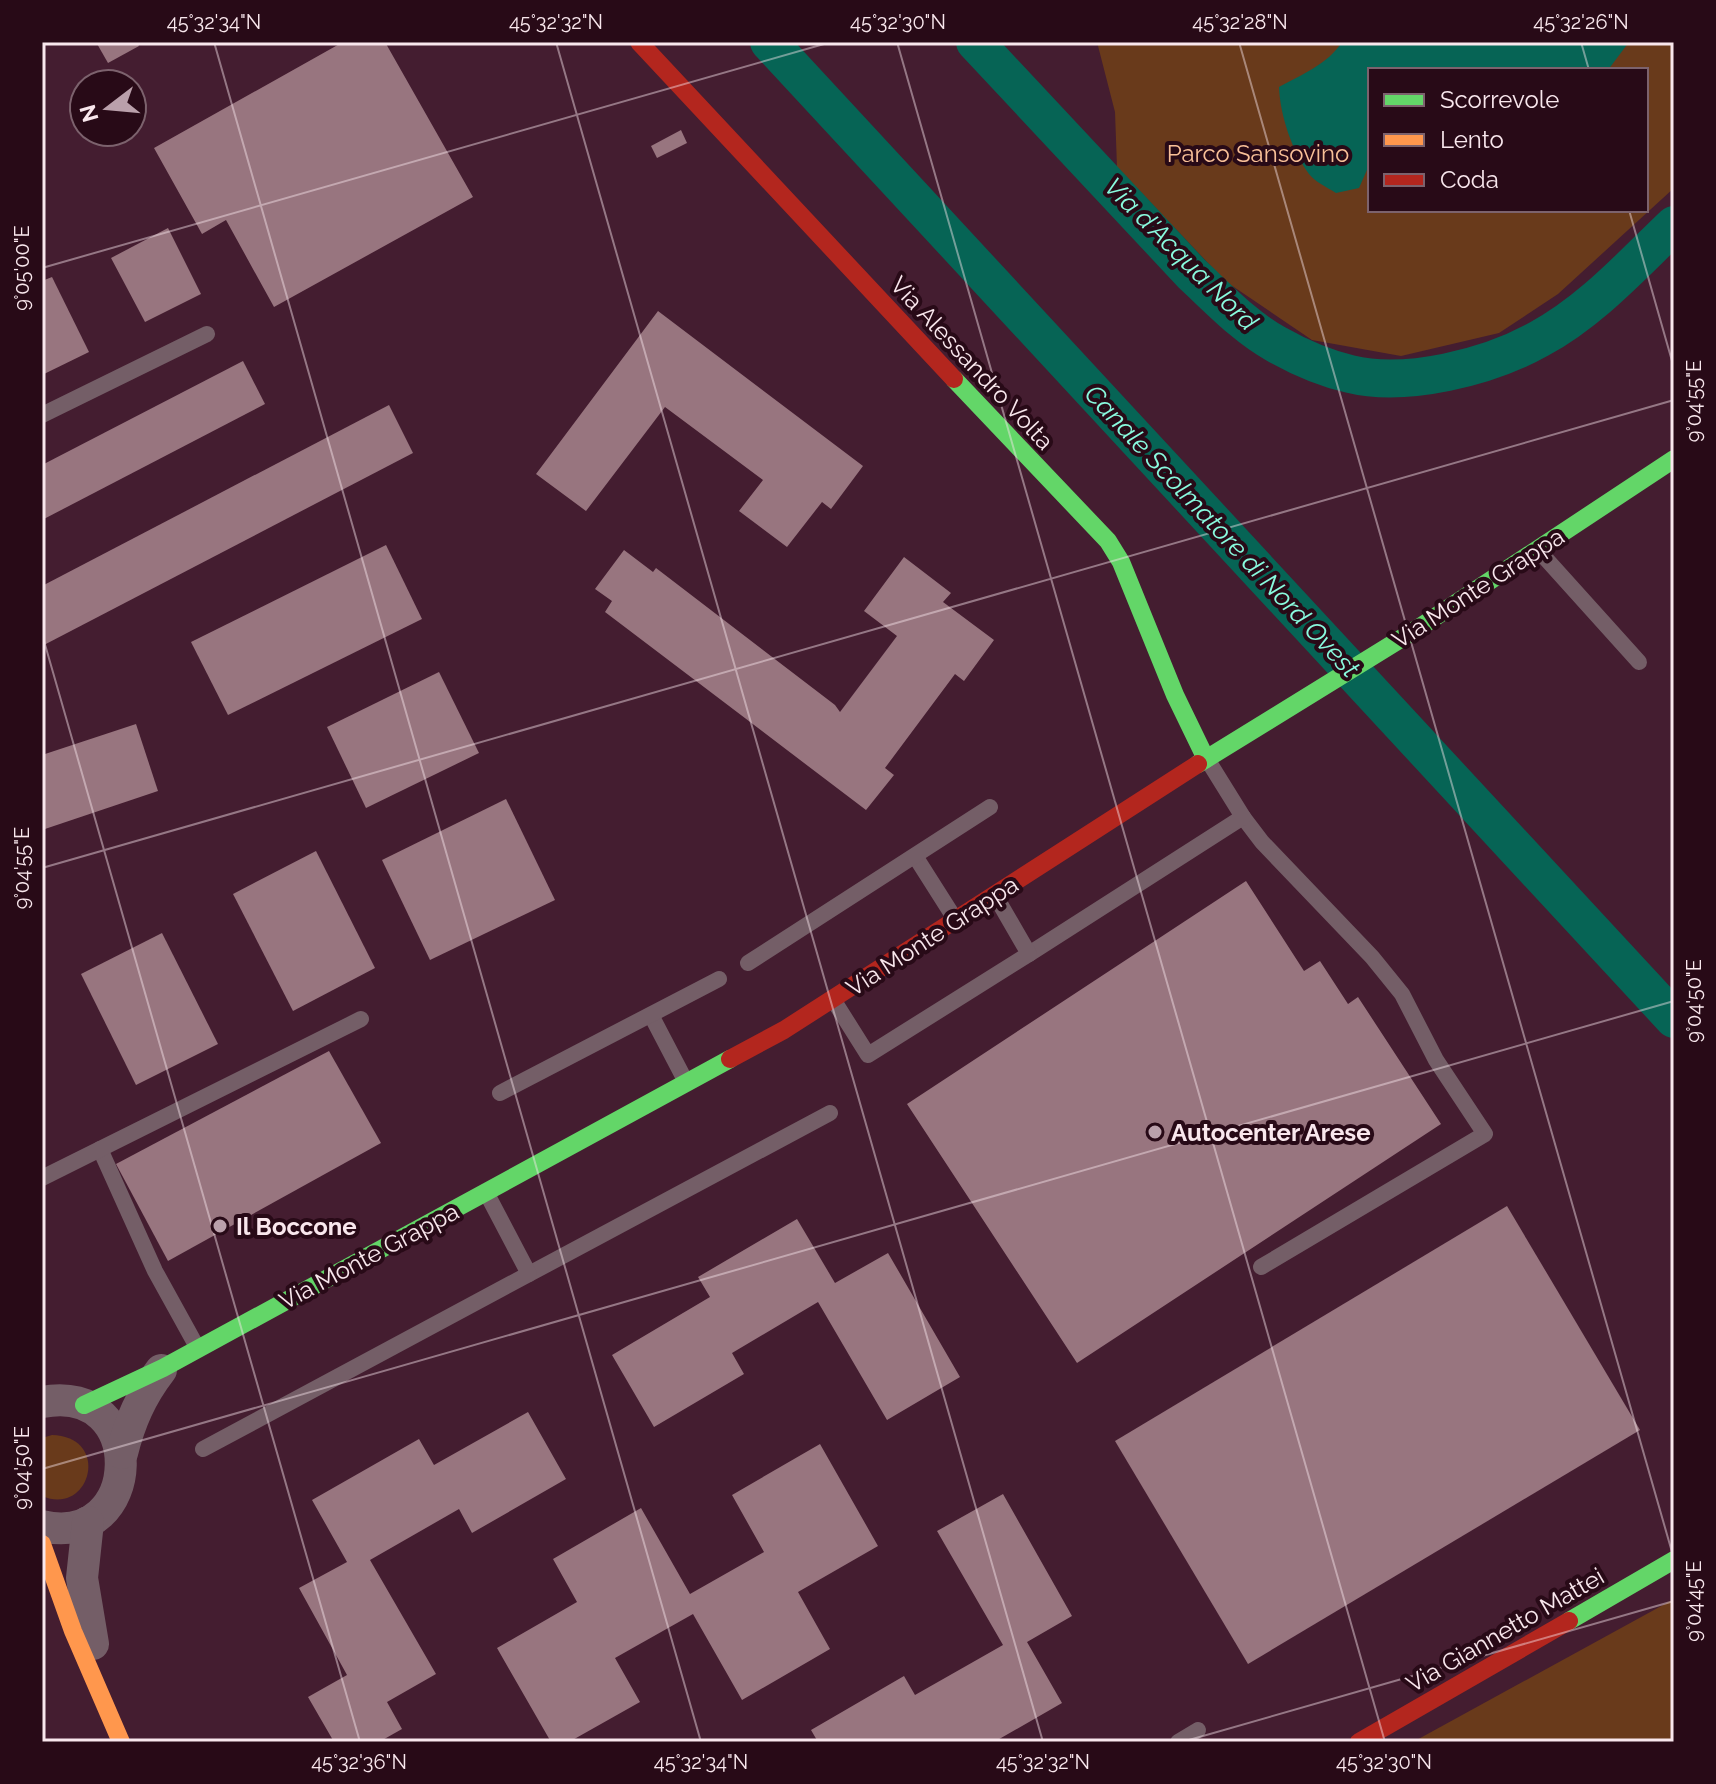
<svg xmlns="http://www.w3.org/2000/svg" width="1716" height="1784" font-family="Raleway,sans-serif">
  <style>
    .green { fill: #693a1b; fill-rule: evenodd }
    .water { fill: #066455 }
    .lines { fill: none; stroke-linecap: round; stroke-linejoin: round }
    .canal { stroke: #066455; stroke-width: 38 }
    .building { fill: #98757f }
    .lane { stroke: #745e67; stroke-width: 16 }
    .street { stroke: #745e67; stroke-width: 32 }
    .fast { stroke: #63d668; stroke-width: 18 }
    .slow { stroke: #ff974d; stroke-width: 18 }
    .jam { stroke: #b3261e; stroke-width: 18 }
    .ticks { fill: none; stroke: #f9e7ed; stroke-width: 2; stroke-opacity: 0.45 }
    .poi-dot { fill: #baa0ab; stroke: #280a17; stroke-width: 3 }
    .labels { text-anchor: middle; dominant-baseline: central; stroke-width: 8; stroke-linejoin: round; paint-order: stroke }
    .park-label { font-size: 24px; fill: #f9c098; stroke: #280a17 }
    .street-label { font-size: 24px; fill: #f9e7ed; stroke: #280a17 }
    .poi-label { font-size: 24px; font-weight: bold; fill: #f9e7ed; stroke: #280a17; text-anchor: start }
    .water-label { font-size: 26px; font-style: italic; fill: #89fade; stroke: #280a17 }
    .neatline { fill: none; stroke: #f9e7ed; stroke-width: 3 }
    .ticks-label { font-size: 20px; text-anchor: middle; fill: #f9e7ed }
  </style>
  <rect width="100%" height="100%" fill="#441d30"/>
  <g class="green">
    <path d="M1097,42H1674V188L1558,294L1499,333L1401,356L1312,340L1225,281L1117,167L1115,112ZM1370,70H1646V210H1370Z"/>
    <path d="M52,1435C112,1437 90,1517 42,1496V1438Z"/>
    <polygon points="1674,1599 1674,1742 1413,1742"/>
  </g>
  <path class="water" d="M1342,42H1629L1608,70H1370V163L1359,188L1336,193C1327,187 1315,182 1309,174C1292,151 1280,115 1279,87C1301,75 1328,64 1342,42Z"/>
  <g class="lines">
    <g class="canal">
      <polyline points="769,42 1674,1019"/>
      <path d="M975,42L1192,274C1218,298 1245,327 1276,344C1299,357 1324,368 1350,374C1406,388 1489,367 1539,339C1591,311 1632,265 1674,225"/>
    </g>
  </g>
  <g class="building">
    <polygon points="96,42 137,42 139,46 108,63"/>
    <polygon points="343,42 385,42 473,197 274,307 226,220 202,234 154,148"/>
    <polygon points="681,130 687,143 657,158 651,146"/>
    <polygon points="168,228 201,294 145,322 111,258"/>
    <polygon points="52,277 89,352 42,375 42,281"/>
    <polygon points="658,311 863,466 831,509 822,502 787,547 739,511 763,480 665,407 586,511 536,474"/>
    <polygon points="243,361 265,404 42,520 42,465"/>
    <polygon points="389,405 413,453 42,646 42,586"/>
    <polygon points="386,545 422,619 228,715 191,642"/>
    <polygon points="624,550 653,572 656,568 835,705 840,712 897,636 864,611 904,557 951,593 943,602 994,640 964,681 955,674 885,768 894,775 866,810 605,612 612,601 595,589"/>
    <polygon points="439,672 479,753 366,808 327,727"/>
    <polygon points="136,724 158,791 42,830 42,755"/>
    <polygon points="506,799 555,900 430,960 382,860"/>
    <polygon points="316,851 375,968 293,1011 233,894"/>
    <polygon points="1246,881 1304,971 1320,961 1348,1004 1358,997 1441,1124 1077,1363 907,1104"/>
    <polygon points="162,933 218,1044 136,1085 81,974"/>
    <polygon points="329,1051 381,1143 168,1261 116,1164"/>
    <polygon points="1507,1206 1640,1430 1248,1664 1115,1441"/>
    <polygon points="797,1219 835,1283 888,1253 960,1377 887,1420 818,1302 732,1353 744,1374 654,1427 612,1355 710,1297 698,1277"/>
    <polygon points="528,1412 566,1479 472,1533 459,1509 370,1560 436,1674 387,1702 402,1729 379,1742 334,1742 308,1697 347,1675 299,1588 347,1562 312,1500 419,1439 434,1465"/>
    <polygon points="820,1444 878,1546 798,1592 830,1649 742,1700 693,1614 615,1658 640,1702 569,1742 551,1742 497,1648 577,1602 553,1559 641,1508 690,1594 764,1552 732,1495"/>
    <polygon points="1003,1494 1072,1616 1027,1642 1062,1703 994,1742 818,1742 811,1730 904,1676 915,1695 1003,1645 937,1531"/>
  </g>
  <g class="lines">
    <g class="lane">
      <polyline points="42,415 207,334"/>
      <polyline points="1539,551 1639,662"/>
      <polyline points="1243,817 1262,842 1372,957 1402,994 1436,1060 1485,1134 1261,1267"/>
      <polyline points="915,856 955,919"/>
      <polyline points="1029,954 1243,817 1207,759"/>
      <polyline points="748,963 990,807"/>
      <polyline points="834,1001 868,1055 1029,954 996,897"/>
      <polyline points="651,1015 686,1082"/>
      <polyline points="500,1093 719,979"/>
      <polyline points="100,1149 155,1271 197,1347"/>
      <polyline points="42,1178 361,1019"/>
      <polyline points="529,1274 830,1113"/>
      <polyline points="203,1449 529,1274 487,1194"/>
      <polyline points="1178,1742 1198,1730"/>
    </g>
    <g class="street">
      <path d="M42,1402C150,1381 144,1550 42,1526"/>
      <path d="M122,1453C130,1421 141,1396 161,1370"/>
      <polyline points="88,1522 82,1578 93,1644"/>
    </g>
    <g class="fast">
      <polyline points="954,379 1108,541 1121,562 1175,695 1206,759"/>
      <polyline points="1198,764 1420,627 1674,459"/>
      <polyline points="84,1405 163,1368 730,1059"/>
      <polyline points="1569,1621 1674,1560"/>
    </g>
    <polyline class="slow" points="42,1544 73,1631 121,1742"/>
    <g class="jam">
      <polyline points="639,42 954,379"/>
      <polyline points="730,1059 784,1030 1198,764"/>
      <polyline points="1359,1742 1569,1621"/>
    </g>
  </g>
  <path class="ticks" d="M214,42L701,1742M556,42L1043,1742M897,42L1385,1742M1239,42L1674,1559M1581,42L1589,70M1629,210L1674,368M42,268L831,42M42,634L360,1742M42,868L1674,400M42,1469L1674,1001M1182,1742L1674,1601"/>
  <g class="poi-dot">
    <circle cx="1155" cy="1132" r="8"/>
    <circle cx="220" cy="1226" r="8"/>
  </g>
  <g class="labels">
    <g class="park-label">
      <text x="1258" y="153">Parco Sansovino</text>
    </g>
    <g class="street-label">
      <text transform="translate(972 363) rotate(47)">Via Alessandro Volta</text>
      <text transform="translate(1478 588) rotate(-33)">Via Monte Grappa</text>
      <text transform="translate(932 936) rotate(-33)">Via Monte Grappa</text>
      <text transform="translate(369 1256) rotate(-28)">Via Monte Grappa</text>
      <text transform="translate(1505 1630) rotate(-30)">Via Giannetto Mattei</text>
    </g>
    <g class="poi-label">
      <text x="1171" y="1132">Autocenter Arese</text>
      <text x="236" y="1226">Il Boccone</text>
    </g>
    <g class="water-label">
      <text transform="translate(1181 254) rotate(45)">Via d'Acqua Nord</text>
      <text transform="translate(1222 531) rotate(47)">Canale Scolmatore di Nord Ovest</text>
    </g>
  </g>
  <rect width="1716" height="1784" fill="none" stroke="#280a17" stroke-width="88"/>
  <rect x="1368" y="68" width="280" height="144" fill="#280a17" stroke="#7c626d" stroke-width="2"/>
  <rect x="1384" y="94" width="40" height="12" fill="#63d668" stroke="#7c626d" stroke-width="2"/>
  <text x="1440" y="108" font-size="24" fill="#f9e7ed">Scorrevole</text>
  <rect x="1384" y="134" width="40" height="12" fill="#ff974d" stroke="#7c626d" stroke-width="2"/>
  <text x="1440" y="148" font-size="24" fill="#f9e7ed">Lento</text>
  <rect x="1384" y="174" width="40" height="12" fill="#b3261e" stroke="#7c626d" stroke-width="2"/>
  <text x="1440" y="188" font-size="24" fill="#f9e7ed">Coda</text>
  <g transform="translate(108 108) rotate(254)"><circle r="38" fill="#280a17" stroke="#7c626d" stroke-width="2"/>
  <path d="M0-6L14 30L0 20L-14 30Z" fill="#baa0ab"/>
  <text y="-12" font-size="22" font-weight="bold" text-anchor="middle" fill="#f9e7ed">N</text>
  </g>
  <rect x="44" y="44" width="1628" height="1696" class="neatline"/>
  <g class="ticks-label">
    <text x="214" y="29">45°32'34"N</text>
    <text x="556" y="29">45°32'32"N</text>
    <text x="898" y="29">45°32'30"N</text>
    <text x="1240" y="29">45°32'28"N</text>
    <text x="1581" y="29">45°32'26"N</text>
    <text transform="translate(22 268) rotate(-90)" y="7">9°05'00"E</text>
    <text transform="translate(1694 401) rotate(-90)" y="7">9°04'55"E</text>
    <text transform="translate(22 868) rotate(-90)" y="7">9°04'55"E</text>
    <text transform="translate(1694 1001) rotate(-90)" y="7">9°04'50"E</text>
    <text transform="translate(22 1468) rotate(-90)" y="7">9°04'50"E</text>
    <text transform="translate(1694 1601) rotate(-90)" y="7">9°04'45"E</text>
    <text x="359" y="1769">45°32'36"N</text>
    <text x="701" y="1769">45°32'34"N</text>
    <text x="1043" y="1769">45°32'32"N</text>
    <text x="1384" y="1769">45°32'30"N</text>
  </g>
</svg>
